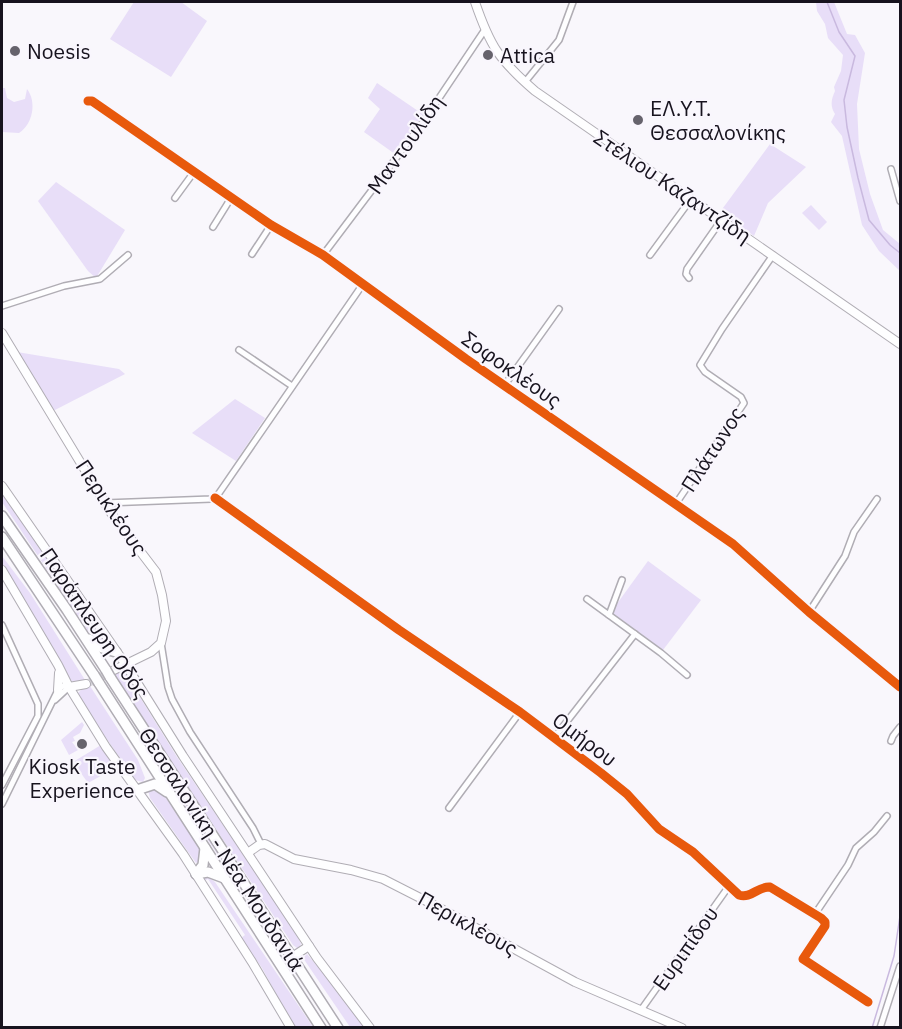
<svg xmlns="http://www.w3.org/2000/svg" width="902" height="1029" font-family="'IBM Plex Sans',sans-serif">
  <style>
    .green { fill: #e8def8 }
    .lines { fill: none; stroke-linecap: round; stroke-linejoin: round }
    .stream { stroke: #c9b9df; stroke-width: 1.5 }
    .secondary-tunnel { stroke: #d7d5db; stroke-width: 8; stroke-dasharray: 8 4; stroke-linecap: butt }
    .street-casing { stroke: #b0adb4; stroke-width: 8 }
    .secondary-casing { stroke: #b0adb4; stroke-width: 10 }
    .highway-casing { stroke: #b0adb4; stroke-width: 12 }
    .street { stroke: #fefeff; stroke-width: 5 }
    .secondary { stroke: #fefeff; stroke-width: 8 }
    .highway { stroke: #fefeff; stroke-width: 9 }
    .highway-bridge-casing { stroke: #b0adb4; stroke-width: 12; stroke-linecap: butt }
    .highway-bridge { stroke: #fefeff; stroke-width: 9 }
    .cycleway-casing { stroke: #f9f6fd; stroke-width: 13 }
    .cycleway { stroke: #e8590c; stroke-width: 9 }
    .poi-dot { fill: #66636c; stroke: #f9f6fd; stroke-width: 2 }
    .labels { text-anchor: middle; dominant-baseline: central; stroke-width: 4.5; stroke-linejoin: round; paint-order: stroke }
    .poi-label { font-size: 21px; fill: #17131e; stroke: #f9f6fd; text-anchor: start }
    .street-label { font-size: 21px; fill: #17131e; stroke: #f9f6fd }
  </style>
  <rect width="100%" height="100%" fill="#f9f7fc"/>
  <g class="green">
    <polygon points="134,2 181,2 207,21 171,77 110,39"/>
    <path d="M816,2H834L847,34L855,35L865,53L857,104L859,149L870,194L883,230L900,244V271L879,251L862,225L842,136L831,122L835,114C830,106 831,100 835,91L834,87L841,71L843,55L828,38L825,24L817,11Z"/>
    <polygon points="377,83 424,115 395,154 364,132 380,109 368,98"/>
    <path d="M2,88H5L7,98L14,102L25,99L27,89C37,102 33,124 19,133L2,132Z"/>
    <polygon points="770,144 806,167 768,203 754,236 720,212"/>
    <polygon points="56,182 125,230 96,278 88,271 38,201"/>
    <polygon points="811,205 827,222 819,230 802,213"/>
    <polygon points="17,352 119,369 125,374 53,411"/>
    <polygon points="235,399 265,418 236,461 192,433"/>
    <polygon points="2,489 111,648 94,640 2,502"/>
    <polygon points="2,556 30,593 85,680 74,683 70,679 2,565"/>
    <polygon points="648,561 701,600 663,650 611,612"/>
    <polygon points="123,670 177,757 296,933 301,944 299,948 297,948 293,945 113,674"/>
    <polygon points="88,683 138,760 145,778 143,782 135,780 78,697 78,693"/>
    <polygon points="82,722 84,725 80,733 73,737 75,741 72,742 78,750 69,755 61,740"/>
    <polygon points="101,745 117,767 88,783 73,762"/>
    <polygon points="151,787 162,792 202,852 202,860 196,863 150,798 148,790"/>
    <polygon points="185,801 305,980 303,982 183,803"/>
    <polygon points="207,876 215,882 313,1027 294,1027 262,968 241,938 245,935 208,879 204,881 202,877"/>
    <polygon points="307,954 341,994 365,1027 350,1027 303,958"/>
  </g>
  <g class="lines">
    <g class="stream">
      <polyline points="827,2 839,32 855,56 844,100 847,127 858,178 869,220 890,245 900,253"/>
      <polyline points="872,1028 894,956 900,916"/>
    </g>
    <polyline class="secondary-tunnel" points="86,684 113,671"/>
    <g class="street-casing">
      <g id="street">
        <polyline points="525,82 559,40 573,2"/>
        <polyline points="88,101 92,101 271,225 323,255 466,359 733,544 809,612 900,687"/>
        <polyline points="891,169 900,201"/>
        <polyline points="175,198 194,172"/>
        <polyline points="213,227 231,198"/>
        <polyline points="252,254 271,225"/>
        <polyline points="323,255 421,125 484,31"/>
        <polyline points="650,255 691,199"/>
        <polyline points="689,278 686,274 687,269 722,219"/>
        <polyline points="2,306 64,286 100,279 128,255"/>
        <polyline points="239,350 292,386"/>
        <polyline points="504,386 559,309"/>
        <path d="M215,498L399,630L520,712L601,773L627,794L659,829L693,852L739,895C751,899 758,886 770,887L821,918L825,922V926L803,959L868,1002"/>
        <polyline points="105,503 211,499 217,496 363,284"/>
        <polyline points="675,505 744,403 741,397 705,372 700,365 722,329 773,255"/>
        <polyline points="587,599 661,653 687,675"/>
        <polyline points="809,612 845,556 854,532 877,499"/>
        <polyline points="609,615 622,580"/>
        <polyline points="2,625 38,704 38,716 2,785"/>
        <polyline points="161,643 168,687 172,699 190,732 253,828 261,844"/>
        <polyline points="55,700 69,687"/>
        <polyline points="554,738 635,634"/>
        <polyline points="891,741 893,736 900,727"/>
        <polyline points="2,804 58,690 63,686 69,687"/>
        <polyline points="449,808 520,712"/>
        <polyline points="815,914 848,865 856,848 874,832 887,816"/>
        <polyline points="641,1010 729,886"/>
        <polyline points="880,1028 900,966"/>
      </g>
    </g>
    <g class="secondary-casing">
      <g id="secondary">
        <path d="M475,2C490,46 499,60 535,91L900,344"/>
        <polyline points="2,333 111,513 156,572 162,595 166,621 161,643 151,652 114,670"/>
        <polyline points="2,486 126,665 183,756 317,958 370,1028"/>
        <polyline points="2,570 58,665 69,687 106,747 183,854 252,962 291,1028"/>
        <polyline points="69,687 86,684"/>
        <polyline points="58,690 59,673"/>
        <polyline points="249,852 259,845 265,844 294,859 351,870 383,879 432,904 575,982 682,1028"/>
        <polyline points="292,957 309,946"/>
      </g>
    </g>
    <g class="highway-casing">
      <g id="highway">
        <polyline points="2,516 67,610 106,670"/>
        <polyline points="2,537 94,675"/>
        <polyline points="89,639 102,648 116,652"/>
        <polyline points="110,677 338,1028"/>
        <polyline points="99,683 321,1028"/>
        <polyline points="137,790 155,784 167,792"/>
        <polyline points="196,874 208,872 224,878"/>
        <polyline points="196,874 203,865 205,848"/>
      </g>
    </g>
    <use href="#street" class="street"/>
    <use href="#secondary" class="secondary"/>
    <use href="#highway" class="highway"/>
    <g class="highway-bridge-casing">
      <g id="highway-bridge">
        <polyline points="106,670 110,677"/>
        <polyline points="94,675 99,683"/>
      </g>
    </g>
    <use href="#highway-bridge" class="highway-bridge"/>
    <g class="cycleway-casing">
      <g id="cycleway">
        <polyline points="88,101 92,101 271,225 323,255 466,359 733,544 809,612 900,687"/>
        <path d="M215,498L399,630L520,712L601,773L627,794L659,829L693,852L739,895C751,899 758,886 770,887L821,918L825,922V926L803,959L868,1002"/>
      </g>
    </g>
    <use href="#cycleway" class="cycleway"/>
  </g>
  <g class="poi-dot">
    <circle cx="15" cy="51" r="6"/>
    <circle cx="488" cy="55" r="6"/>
    <circle cx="638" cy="120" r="6"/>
    <circle cx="82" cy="744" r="6"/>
  </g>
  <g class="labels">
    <g class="poi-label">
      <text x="27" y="51">Noesis</text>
      <text x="500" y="55">Attica</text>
      <text x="650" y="108">ΕΛ.Υ.Τ.<tspan x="650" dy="24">Θεσσαλονίκης</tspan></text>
      <text x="82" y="766" text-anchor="middle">Kiosk Taste<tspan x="82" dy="24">Experience</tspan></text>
    </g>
    <g class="street-label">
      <text transform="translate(405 144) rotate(-55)">Μαντουλίδη</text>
      <text transform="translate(673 186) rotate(34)">Στέλιου Καζαντζίδη</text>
      <text transform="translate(512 369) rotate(35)">Σοφοκλέους</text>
      <text transform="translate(712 449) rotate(-57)">Πλάτωνος</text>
      <text transform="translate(112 507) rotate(56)">Περικλέους</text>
      <text transform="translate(95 623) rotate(56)">Παράπλευρη Οδός</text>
      <text transform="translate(585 739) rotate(37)">Ομήρου</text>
      <text transform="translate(222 849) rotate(57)">Θεσσαλονίκη - Νέα Μουδανιά</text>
      <text transform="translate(468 923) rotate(29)">Περικλέους</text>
      <text transform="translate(685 948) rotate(-55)">Ευριπίδου</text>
    </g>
  </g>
  <rect width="902" height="1029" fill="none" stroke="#17131e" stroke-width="6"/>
</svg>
